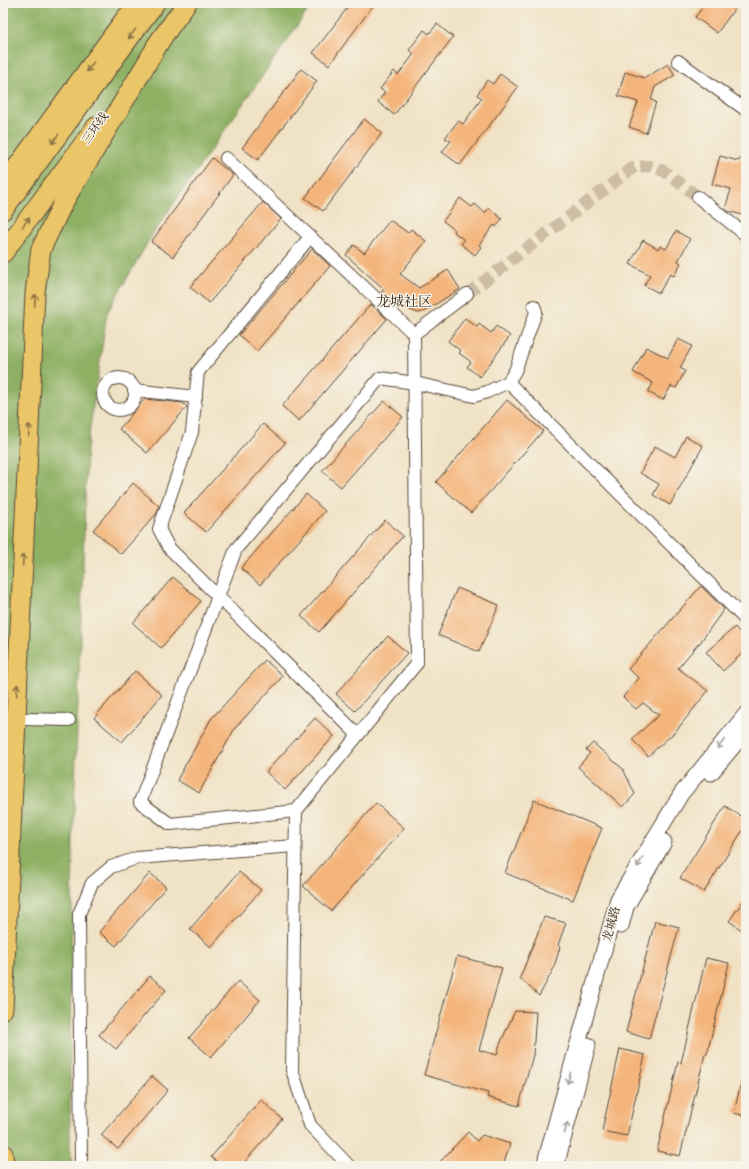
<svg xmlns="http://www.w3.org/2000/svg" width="749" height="1169" font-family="Cardo,'Noto Serif SC',serif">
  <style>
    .forest { fill: #8eb063; stroke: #646d40 }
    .building { fill: #f4b57c }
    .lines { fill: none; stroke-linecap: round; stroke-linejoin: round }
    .minor-tunnel { stroke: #ccbda4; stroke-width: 12; stroke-dasharray: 12 6; stroke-linecap: butt }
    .minor-casing { stroke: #564637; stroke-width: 14 }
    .tertiary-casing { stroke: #564637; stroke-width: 17 }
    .trunk-casing { stroke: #564637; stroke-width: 21 }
    .minor { stroke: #fff; stroke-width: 12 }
    .tertiary { stroke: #fff; stroke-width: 15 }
    .trunk { stroke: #eac669; stroke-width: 19 }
    .oneway { stroke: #8a7040 }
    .oneway2 { stroke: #a79f9a }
    .labels { text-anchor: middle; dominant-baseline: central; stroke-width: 3; stroke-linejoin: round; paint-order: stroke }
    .street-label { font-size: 12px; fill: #3b2a1e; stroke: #f7f3e8 }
    .quarter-label { font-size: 14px; fill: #3b2a1e; stroke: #f7f3e8 }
  </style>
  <rect width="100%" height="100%" fill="#f7f3e8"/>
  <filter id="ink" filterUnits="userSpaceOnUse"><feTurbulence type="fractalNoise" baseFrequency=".025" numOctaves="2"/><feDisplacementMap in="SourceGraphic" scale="8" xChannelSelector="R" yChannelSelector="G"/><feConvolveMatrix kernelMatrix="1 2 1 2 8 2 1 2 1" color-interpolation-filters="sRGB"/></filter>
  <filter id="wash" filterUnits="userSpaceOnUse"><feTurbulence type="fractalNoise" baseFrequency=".012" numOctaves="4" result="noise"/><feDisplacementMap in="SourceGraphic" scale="16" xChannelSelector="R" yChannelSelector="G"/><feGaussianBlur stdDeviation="0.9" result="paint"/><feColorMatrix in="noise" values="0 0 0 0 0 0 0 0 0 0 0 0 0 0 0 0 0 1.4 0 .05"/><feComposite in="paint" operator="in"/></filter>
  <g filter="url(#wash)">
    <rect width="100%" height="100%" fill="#f0e2c5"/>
    <polygon class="forest" points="3,3 313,3 152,235 107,313 87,448 73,843 70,1035 70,1152 73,1166 3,1166"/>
    <g id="blocks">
      <g class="building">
        <polygon points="351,3 375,3 329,65 313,53"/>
        <polygon points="706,3 739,3 717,33 695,17"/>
        <polygon points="437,24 453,37 394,115 378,102 385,92 380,89 394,71 398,75 414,54 409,50 424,30 429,34"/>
        <polygon points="668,64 675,75 655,87 651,100 656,102 646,133 629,127 638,102 618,96 625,72 645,78"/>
        <polygon points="301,69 317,81 258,160 242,148"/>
        <polygon points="500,74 518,87 460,165 442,152 451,141 445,138 458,121 463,124 482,98 477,95 487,80 493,84"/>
        <polygon points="364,119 382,133 323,211 305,198"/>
        <polygon points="746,155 746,216 728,211 725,209 731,189 712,184 720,156 738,161"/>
        <polygon points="212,158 233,175 173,257 151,242"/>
        <polygon points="460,198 472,207 475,204 485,213 489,208 502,219 496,227 494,225 479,245 481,247 475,255 461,244 464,240 454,232 455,230 443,221"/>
        <polygon points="263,202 281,219 209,303 190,287"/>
        <polygon points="390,220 408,233 411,229 426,241 400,274 419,288 448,270 460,289 423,312 418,313 410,310 400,305 397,308 381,293 384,289 346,255 354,245 364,253"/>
        <polygon points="676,231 690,239 678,261 681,263 674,276 670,274 659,293 644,285 650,275 630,264 643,240 658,249 660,246 666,249"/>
        <polygon points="312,249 330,266 257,351 239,335"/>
        <polygon points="371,304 387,319 299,421 282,406"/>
        <polygon points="465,318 477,327 479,324 491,333 496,326 510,336 480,377 467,367 471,362 459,353 461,351 448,341"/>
        <polygon points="678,339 692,346 680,368 685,371 676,388 671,386 663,400 648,392 653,383 633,372 646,347 668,358"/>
        <polygon points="145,399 183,403 187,407 147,453 119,429"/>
        <polygon points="507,400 543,431 471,513 436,482"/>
        <polygon points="384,401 403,417 341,487 322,471"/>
        <polygon points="263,424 285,443 206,532 184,513"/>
        <polygon points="686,436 703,446 670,505 653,495 659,484 640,473 655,446 675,457"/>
        <polygon points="133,483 159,506 157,513 121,554 93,530"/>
        <polygon points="306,494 325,511 260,585 241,568"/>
        <polygon points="385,520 403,536 319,632 301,616"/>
        <polygon points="173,577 201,601 161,648 133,623"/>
        <polygon points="701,586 724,609 699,644 699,643 678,668 708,691 675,732 648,756 632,739 659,715 643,703 636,709 623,697 639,678 628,669"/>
        <polygon points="457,588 499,605 479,652 438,635"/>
        <polygon points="735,627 746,640 746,650 723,671 706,652"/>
        <polygon points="388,636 407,653 355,711 336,694"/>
        <polygon points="265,660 283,676 235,728 199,793 177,780 211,719"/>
        <polygon points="135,671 162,695 122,742 94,718"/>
        <polygon points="315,718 334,736 285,790 266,772"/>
        <polygon points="593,743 623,769 635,794 623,807 578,767 590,753 586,750"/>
        <polygon points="534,800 602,828 573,900 505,873"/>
        <polygon points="376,803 404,828 331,911 303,886"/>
        <polygon points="725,806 746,819 746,825 704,892 680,878"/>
        <polygon points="239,872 261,890 211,947 190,929"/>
        <polygon points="150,873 166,887 116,946 99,932"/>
        <polygon points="746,897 746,933 729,921"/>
        <polygon points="544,917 566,923 558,945 560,947 553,970 539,996 520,978"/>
        <polygon points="655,921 679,927 649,1039 626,1032"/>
        <polygon points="457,956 502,968 479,1050 497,1055 500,1044 515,1011 536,1012 533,1055 519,1106 487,1097 488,1093 424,1075"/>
        <polygon points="706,958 729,963 707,1054 705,1054 680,1156 657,1151 678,1062 681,1063"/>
        <polygon points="150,976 166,990 116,1049 99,1035"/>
        <polygon points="238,981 260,1000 211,1057 189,1038"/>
        <polygon points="620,1049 645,1055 627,1136 602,1131"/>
        <polygon points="152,1076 168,1090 118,1149 101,1135"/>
        <polygon points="742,1078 746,1079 746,1116 734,1113"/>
        <polygon points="261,1100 282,1119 241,1166 222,1166 211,1157"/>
        <polygon points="468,1132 477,1141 482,1135 510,1144 503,1166 436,1166"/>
      </g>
    </g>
  </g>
  <g filter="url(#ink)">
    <use href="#blocks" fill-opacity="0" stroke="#564637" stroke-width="1"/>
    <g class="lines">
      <polyline class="minor-tunnel" points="467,294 634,167 649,166 664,171 698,197"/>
      <g class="minor-casing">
        <g id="minor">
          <polyline points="678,61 746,110"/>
          <polyline points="226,158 414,334"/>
          <polyline points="698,197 746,235"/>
          <polyline points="310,237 198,372 192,432 159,529 169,548 358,735"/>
          <circle cx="119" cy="394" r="16"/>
          <polyline points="508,382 746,620"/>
          <polyline points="134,390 196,397"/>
          <polyline points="24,719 69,720"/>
          <polyline points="296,811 170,824 140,802 236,549 380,378 415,383 474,396 487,392 508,382 515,371 536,312 534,306"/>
          <polyline points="81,1166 79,914 92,883 111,867 137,858 295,846"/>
          <polyline points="349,1166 310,1125 292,1070 296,811 417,663 414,334 467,294"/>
        </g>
      </g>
      <g class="tertiary-casing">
        <g id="tertiary">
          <polyline points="711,773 746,731"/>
          <polyline points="621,926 626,907 664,842"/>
          <polyline points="544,1166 618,899 681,794 746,714"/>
          <polyline points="556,1166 588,1045"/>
        </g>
      </g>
      <g class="trunk-casing">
        <g id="trunk">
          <polyline points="156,46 187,3"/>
          <polyline points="3,186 125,19 140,3"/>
          <polyline points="3,210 155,3"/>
          <polyline points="3,253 96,127"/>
          <polyline points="3,1009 35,293 41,249 64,201 163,36"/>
          <polyline points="3,1154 4,1166"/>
        </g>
      </g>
      <use href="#minor" class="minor"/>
      <use href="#tertiary" class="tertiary"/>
      <use href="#trunk" class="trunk"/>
    </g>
    <defs><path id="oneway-shaft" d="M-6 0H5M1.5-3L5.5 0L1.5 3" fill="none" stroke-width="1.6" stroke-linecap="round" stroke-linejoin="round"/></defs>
    <g class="oneway">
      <use href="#oneway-shaft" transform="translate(132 34) rotate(126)"/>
      <use href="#oneway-shaft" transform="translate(90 67) rotate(126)"/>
      <use href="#oneway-shaft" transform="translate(55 139) rotate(126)"/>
      <use href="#oneway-shaft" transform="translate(26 222) rotate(-54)"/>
      <use href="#oneway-shaft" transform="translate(35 300) rotate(-87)"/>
      <use href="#oneway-shaft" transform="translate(29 430) rotate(-87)"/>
      <use href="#oneway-shaft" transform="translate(23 560) rotate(-87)"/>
      <use href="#oneway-shaft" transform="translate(17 690) rotate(-87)"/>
    </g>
    <g class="oneway2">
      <use href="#oneway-shaft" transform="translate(721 744) rotate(129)"/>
      <use href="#oneway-shaft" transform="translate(640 862) rotate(121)"/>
      <use href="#oneway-shaft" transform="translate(569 1078) rotate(105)"/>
      <use href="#oneway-shaft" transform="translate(566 1128) rotate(-75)"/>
    </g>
  </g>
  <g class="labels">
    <g class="street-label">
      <text transform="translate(95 128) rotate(-54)">三环线</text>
      <text transform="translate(611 924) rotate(-75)">龙城路</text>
    </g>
    <g class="quarter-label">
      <text x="404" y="301">龙城社区</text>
    </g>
  </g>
  <rect width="749" height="1169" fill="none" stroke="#f7f3e8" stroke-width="16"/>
</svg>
